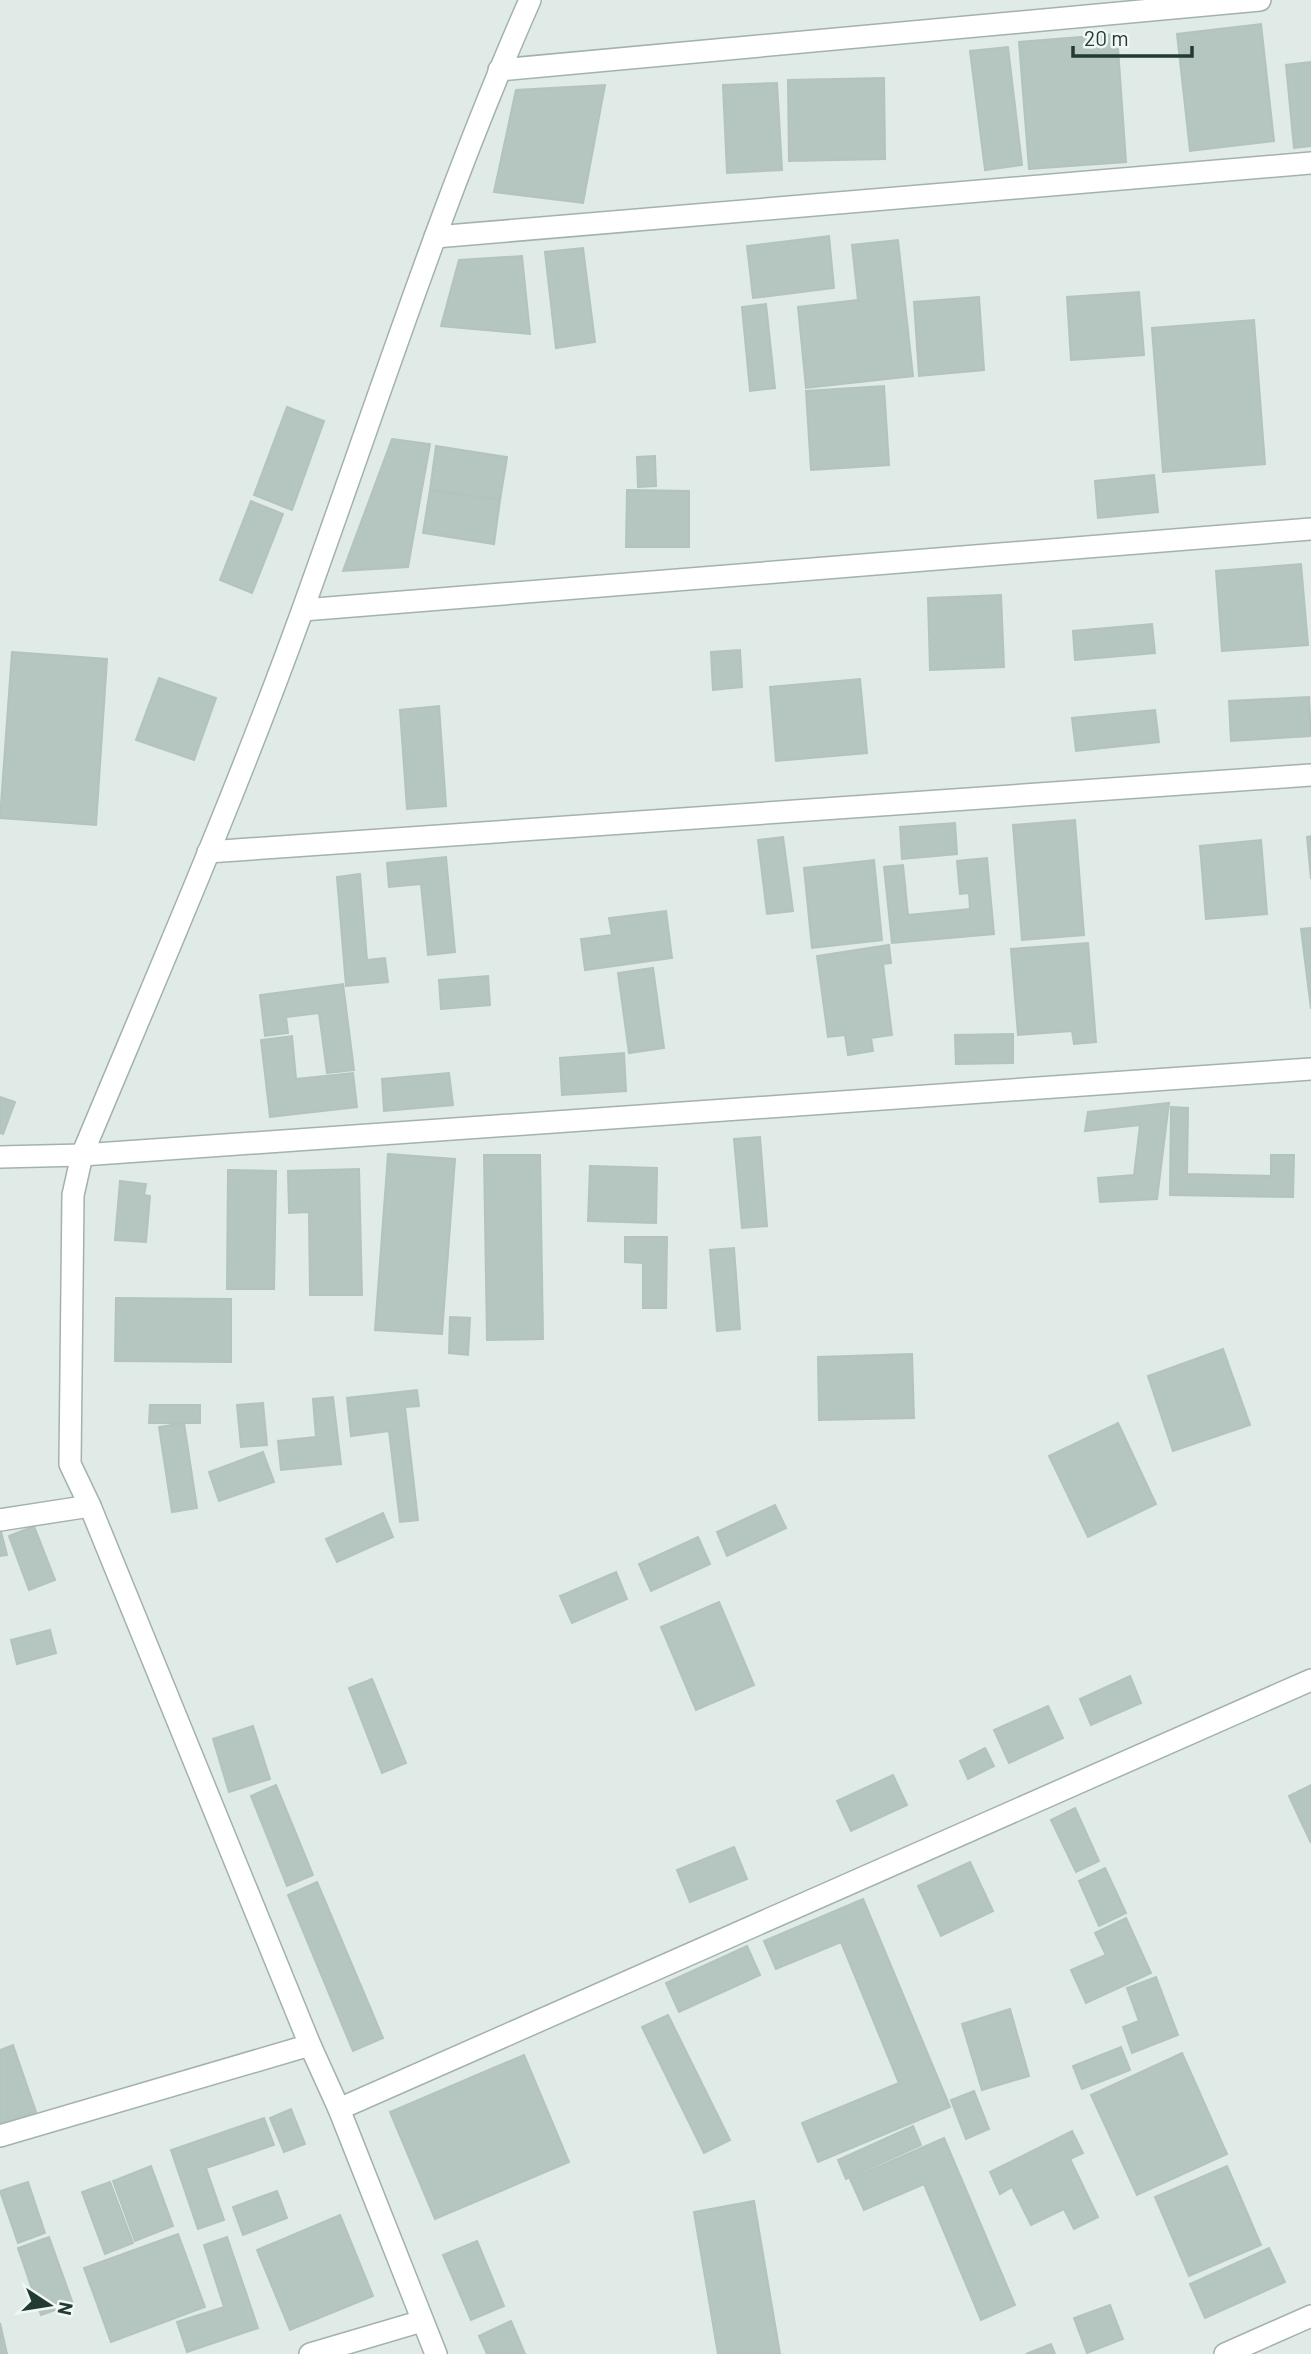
<svg xmlns="http://www.w3.org/2000/svg" width="1311" height="2354" font-family="Barlow,sans-serif">
  <style>
    .building { fill: #b5c5bf; stroke: #b2c4bd; stroke-width: 2 }
    .lines { fill: none; stroke-linecap: round; stroke-linejoin: round }
    .minor-casing { stroke: #a3b2ad; stroke-width: 24 }
    .tertiary-casing { stroke: #a3b2ad; stroke-width: 24 }
    .minor { stroke: #fff; stroke-width: 21 }
    .tertiary { stroke: #fff; stroke-width: 21 }
  </style>
  <rect width="100%" height="100%" fill="#e0eae6"/>
  <g class="building">
    <polygon points="1261,24 1274,141 1190,151 1177,34"/>
    <polygon points="1117,34 1126,162 1029,169 1019,42"/>
    <polygon points="1008,47 1022,165 985,170 970,51"/>
    <polygon points="1311,62 1311,146 1294,148 1286,65"/>
    <polygon points="884,78 885,159 789,161 788,80"/>
    <polygon points="777,83 782,170 727,173 723,85"/>
    <polygon points="605,85 583,203 494,192 516,90"/>
    <polygon points="829,236 834,288 753,298 747,246"/>
    <polygon points="898,240 913,376 806,388 798,307 858,300 852,245"/>
    <polygon points="583,248 595,342 556,348 545,252"/>
    <polygon points="522,256 530,334 441,326 459,260"/>
    <polygon points="1139,292 1144,355 1071,360 1067,297"/>
    <polygon points="979,297 984,370 919,376 914,302"/>
    <polygon points="766,304 775,388 750,391 742,307"/>
    <polygon points="1254,320 1265,464 1163,472 1152,328"/>
    <polygon points="884,386 889,465 811,470 806,391"/>
    <polygon points="287,407 324,421 292,510 254,495"/>
    <polygon points="392,439 430,444 408,567 343,571"/>
    <polygon points="436,446 507,457 500,500 430,490"/>
    <polygon points="655,456 656,486 638,487 637,457"/>
    <polygon points="1154,475 1158,512 1098,518 1095,481"/>
    <polygon points="430,490 500,500 494,544 423,533"/>
    <polygon points="627,490 689,491 689,547 626,547"/>
    <polygon points="251,501 283,514 252,593 220,580"/>
    <polygon points="1301,564 1308,645 1222,651 1216,571"/>
    <polygon points="1001,595 1004,667 930,670 928,598"/>
    <polygon points="1152,624 1155,653 1075,660 1073,631"/>
    <polygon points="740,650 742,687 713,690 711,652"/>
    <polygon points="12,652 107,659 96,825 0,818"/>
    <polygon points="159,678 216,698 194,760 136,740"/>
    <polygon points="860,679 867,753 776,761 770,687"/>
    <polygon points="1309,697 1311,736 1231,741 1229,701"/>
    <polygon points="439,706 446,806 407,809 400,710"/>
    <polygon points="1155,710 1159,742 1076,751 1072,718"/>
    <polygon points="1075,820 1084,935 1022,940 1013,825"/>
    <polygon points="955,823 957,854 902,859 900,827"/>
    <polygon points="1311,836 1311,879 1307,837"/>
    <polygon points="783,837 793,911 767,914 758,840"/>
    <polygon points="1261,840 1267,914 1206,919 1200,846"/>
    <polygon points="446,857 455,952 428,955 421,884 389,887 387,863"/>
    <polygon points="987,858 994,934 892,943 884,867 903,865 908,915 970,909 969,893 960,894 957,861"/>
    <polygon points="874,860 882,940 812,948 804,868"/>
    <polygon points="360,874 367,960 385,958 388,982 346,986 337,877"/>
    <polygon points="666,911 672,958 585,970 581,939 612,935 609,918"/>
    <polygon points="1311,928 1311,1009 1301,929"/>
    <polygon points="1088,943 1096,1042 1074,1044 1072,1031 1018,1035 1011,949"/>
    <polygon points="889,945 891,963 883,964 892,1035 871,1038 873,1051 848,1055 845,1035 828,1037 817,956"/>
    <polygon points="653,968 664,1048 629,1053 618,973"/>
    <polygon points="488,976 490,1005 441,1009 439,980"/>
    <polygon points="343,984 354,1070 327,1073 319,1013 286,1017 288,1033 265,1036 260,995"/>
    <polygon points="1013,1034 1013,1063 956,1064 955,1035"/>
    <polygon points="292,1036 296,1079 353,1073 357,1107 270,1117 261,1040"/>
    <polygon points="624,1053 626,1091 562,1095 560,1058"/>
    <polygon points="449,1073 453,1105 384,1111 382,1079"/>
    <polygon points="0,1097 15,1102 3,1134 0,1133"/>
    <polygon points="1169,1103 1157,1199 1100,1202 1098,1178 1134,1175 1140,1125 1085,1131 1088,1112"/>
    <polygon points="1171,1107 1188,1108 1187,1174 1271,1176 1271,1155 1294,1155 1293,1197 1170,1195"/>
    <polygon points="760,1137 767,1226 742,1228 734,1139"/>
    <polygon points="388,1154 455,1159 442,1334 375,1330"/>
    <polygon points="484,1155 540,1155 543,1339 487,1340"/>
    <polygon points="590,1166 657,1168 656,1223 588,1221"/>
    <polygon points="359,1169 362,1295 310,1295 309,1212 289,1213 288,1171"/>
    <polygon points="228,1170 276,1171 274,1289 227,1289"/>
    <polygon points="120,1181 146,1184 144,1195 150,1196 146,1242 115,1240"/>
    <polygon points="625,1237 667,1237 666,1308 643,1308 643,1263 625,1262"/>
    <polygon points="734,1248 740,1329 717,1331 710,1250"/>
    <polygon points="116,1298 231,1299 231,1362 115,1361"/>
    <polygon points="450,1317 470,1318 468,1355 449,1353"/>
    <polygon points="1223,1349 1250,1425 1173,1451 1148,1376"/>
    <polygon points="912,1354 914,1418 819,1420 818,1357"/>
    <polygon points="417,1390 419,1406 405,1407 418,1520 400,1522 389,1431 351,1436 347,1398"/>
    <polygon points="333,1397 341,1464 281,1470 278,1441 316,1437 313,1399"/>
    <polygon points="263,1403 267,1445 241,1447 237,1405"/>
    <polygon points="150,1405 200,1405 200,1423 149,1423"/>
    <polygon points="184,1423 197,1508 172,1512 159,1427"/>
    <polygon points="1118,1423 1156,1504 1088,1537 1049,1456"/>
    <polygon points="263,1452 274,1482 219,1501 209,1472"/>
    <polygon points="775,1505 786,1528 727,1556 717,1532"/>
    <polygon points="383,1513 393,1537 337,1562 326,1539"/>
    <polygon points="34,1526 55,1580 29,1590 9,1536"/>
    <polygon points="0,1528 7,1555 0,1556"/>
    <polygon points="698,1537 710,1564 651,1591 639,1564"/>
    <polygon points="616,1572 627,1599 572,1623 560,1596"/>
    <polygon points="719,1602 754,1685 696,1710 661,1627"/>
    <polygon points="50,1630 56,1653 17,1664 11,1640"/>
    <polygon points="1130,1676 1141,1703 1091,1725 1080,1699"/>
    <polygon points="372,1679 406,1763 382,1773 349,1688"/>
    <polygon points="1048,1706 1063,1738 1009,1763 994,1730"/>
    <polygon points="253,1726 270,1779 229,1792 213,1739"/>
    <polygon points="985,1748 994,1766 968,1779 960,1761"/>
    <polygon points="893,1775 907,1805 851,1831 837,1801"/>
    <polygon points="276,1785 313,1875 287,1886 251,1796"/>
    <polygon points="1311,1785 1311,1843 1289,1796"/>
    <polygon points="1075,1808 1099,1861 1076,1872 1051,1820"/>
    <polygon points="734,1847 747,1879 690,1902 677,1870"/>
    <polygon points="970,1862 993,1911 941,1936 918,1886"/>
    <polygon points="1105,1868 1126,1913 1099,1926 1079,1881"/>
    <polygon points="317,1882 383,2038 353,2051 288,1895"/>
    <polygon points="863,1899 950,2107 818,2162 802,2123 899,2083 841,1942 776,1969 764,1941"/>
    <polygon points="1126,1918 1151,1973 1086,2003 1071,1970 1106,1955 1095,1933"/>
    <polygon points="747,1946 760,1975 679,2012 666,1983"/>
    <polygon points="1156,1977 1178,2035 1132,2053 1123,2027 1139,2021 1127,1988"/>
    <polygon points="1010,2009 1029,2076 982,2090 962,2024"/>
    <polygon points="668,2015 730,2140 704,2153 642,2027"/>
    <polygon points="13,2045 36,2112 0,2125 0,2050"/>
    <polygon points="1121,2047 1130,2070 1082,2089 1073,2066"/>
    <polygon points="1182,2053 1227,2154 1137,2195 1091,2095"/>
    <polygon points="524,2055 569,2162 435,2219 390,2112"/>
    <polygon points="974,2091 989,2129 966,2139 951,2100"/>
    <polygon points="291,2109 305,2144 284,2152 270,2118"/>
    <polygon points="264,2118 274,2145 206,2168 224,2220 198,2229 171,2150"/>
    <polygon points="913,2126 921,2145 846,2179 838,2160"/>
    <polygon points="1072,2131 1083,2153 1070,2159 1098,2217 1074,2229 1064,2209 1031,2225 1012,2187 1000,2194 990,2172"/>
    <polygon points="944,2138 1015,2305 981,2320 924,2184 864,2210 850,2179"/>
    <polygon points="151,2166 173,2226 135,2241 113,2181"/>
    <polygon points="1227,2166 1261,2245 1189,2276 1155,2197"/>
    <polygon points="28,2182 45,2233 18,2243 0,2191"/>
    <polygon points="110,2182 133,2243 105,2254 82,2192"/>
    <polygon points="277,2191 287,2218 243,2235 233,2207"/>
    <polygon points="754,2201 780,2354 718,2354 694,2212"/>
    <polygon points="340,2215 373,2296 290,2330 257,2250"/>
    <polygon points="178,2234 205,2307 111,2342 84,2268"/>
    <polygon points="49,2237 73,2304 41,2315 18,2248"/>
    <polygon points="227,2237 258,2328 187,2352 177,2322 224,2307 204,2245"/>
    <polygon points="477,2241 504,2306 471,2320 443,2255"/>
    <polygon points="1269,2248 1285,2282 1205,2318 1190,2284"/>
    <polygon points="1110,2305 1123,2339 1087,2353 1074,2318"/>
    <polygon points="511,2321 525,2354 487,2354 479,2336"/>
    <polygon points="0,2323 7,2354 0,2354"/>
    <polygon points="1051,2344 1055,2354 1026,2354"/>
  </g>
  <g class="lines">
    <g class="minor-casing">
      <g id="minor">
        <polyline points="499,70 1260,0"/>
        <polyline points="435,237 1311,163"/>
        <polyline points="303,610 1311,529"/>
        <polyline points="208,852 1311,775"/>
        <polyline points="0,1157 82,1155 1311,1069"/>
        <polyline points="0,1520 90,1506"/>
        <polyline points="339,2109 1311,1680"/>
        <polyline points="0,2136 310,2045"/>
        <polyline points="310,2354 422,2321"/>
        <polyline points="1225,2354 1311,2316"/>
      </g>
    </g>
    <g class="tertiary-casing">
      <path id="tertiary" d="M436,2354L339,2109L310,2045L90,1506L70,1464L73,1195L82,1155C158,973 237,792 304,606C377,404 443,197 530,0"/>
    </g>
    <use href="#minor" class="minor"/>
    <use href="#tertiary" class="tertiary"/>
  </g>
  <g transform="translate(49 2305) rotate(102)" stroke="#f0f7f4" stroke-width="5" paint-order="stroke">
  <path d="M0-5L12 26L0 18L-12 26Z" fill="#213a34"/>
  <text y="-10" font-size="19" font-weight="bold" text-anchor="middle" fill="#213a34">N</text>
  </g>
  <path d="M1073 46v10h119v-10" fill="none" stroke="#213a34" stroke-width="3.5"/>
  <text x="1084" y="46" font-size="21" fill="#213a34" stroke="#f0f7f4" stroke-width="5" paint-order="stroke">20 m</text>
</svg>
